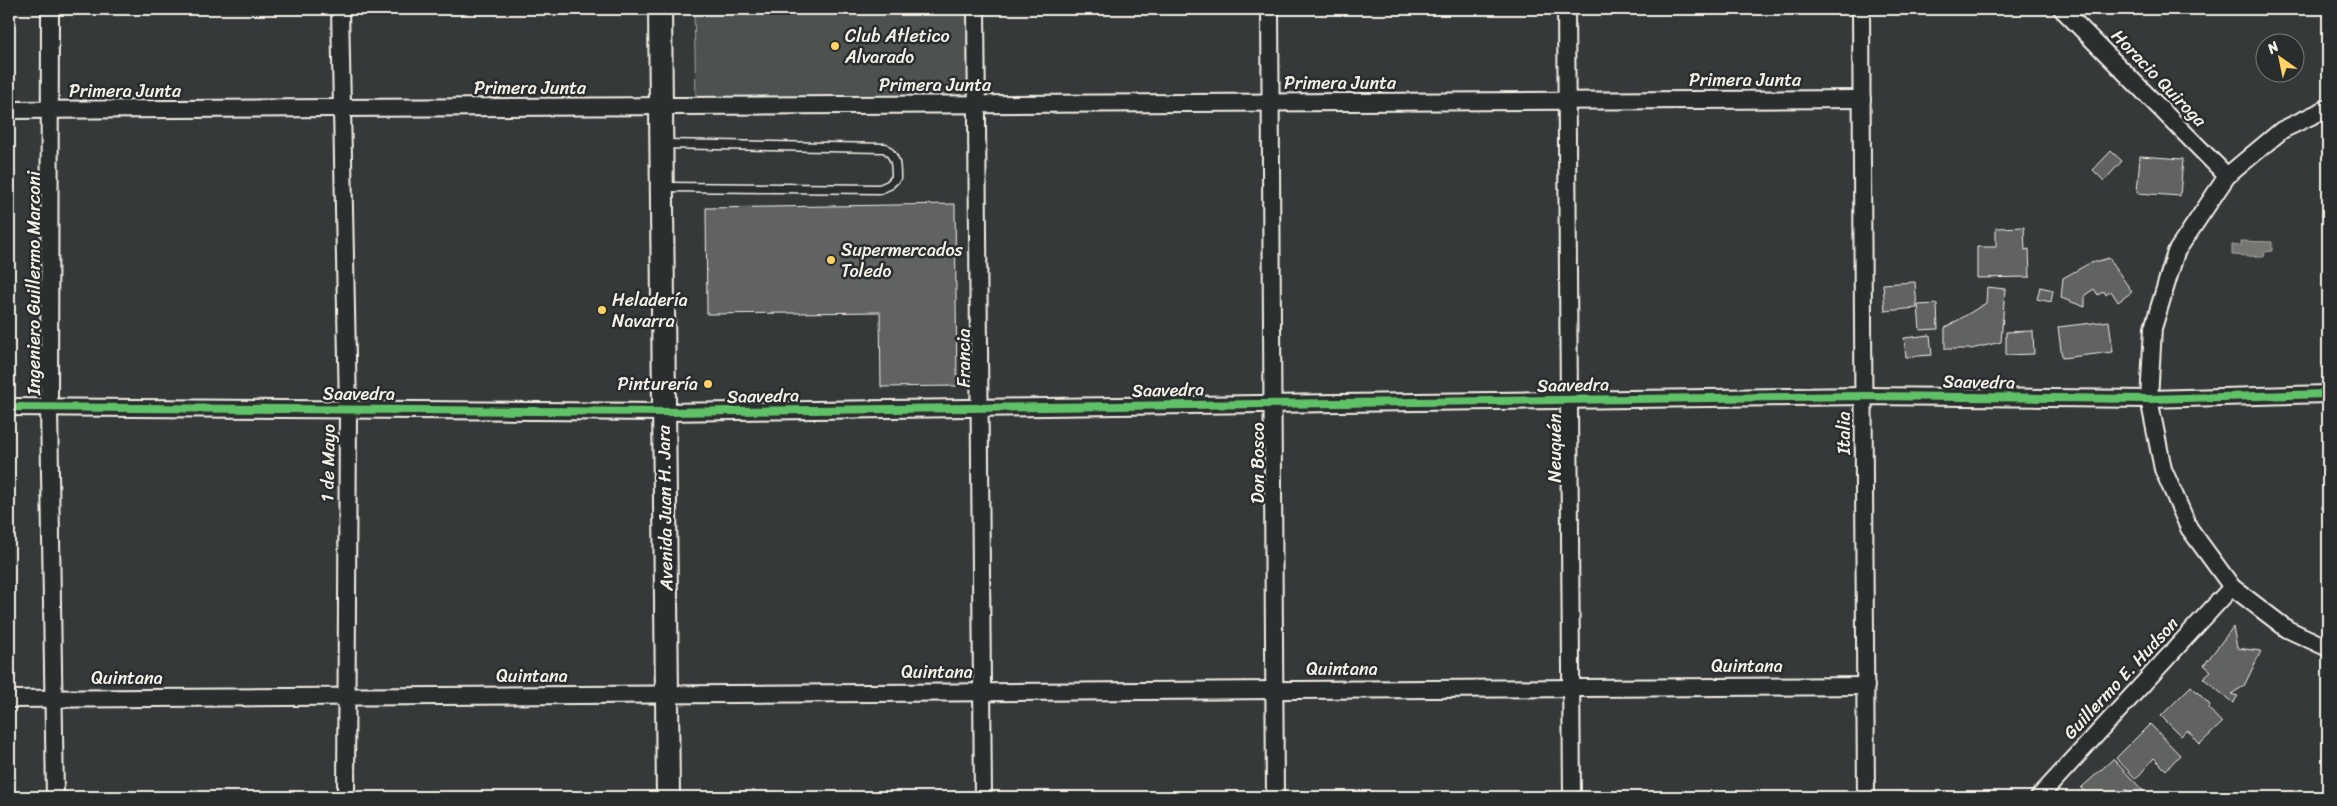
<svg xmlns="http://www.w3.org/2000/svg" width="2337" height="806" font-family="Sriracha,sans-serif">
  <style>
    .green { fill: #4e514f; stroke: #a1a19c }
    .water { fill: #757572; stroke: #a8a7a1 }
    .building { fill: #616362; stroke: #f4f1e8 }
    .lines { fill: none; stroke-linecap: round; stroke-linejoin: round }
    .lane-casing { stroke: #f4f1e8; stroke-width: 11 }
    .street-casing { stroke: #f4f1e8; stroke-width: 20 }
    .secondary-casing { stroke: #f4f1e8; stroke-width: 26 }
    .lane { stroke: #2a2d2e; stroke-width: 8 }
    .street { stroke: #2a2d2e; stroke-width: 16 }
    .secondary { stroke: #2a2d2e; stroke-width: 22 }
    .cycleway-casing { stroke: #2a2d2e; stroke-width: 11 }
    .cycleway { stroke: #61c268; stroke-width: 8 }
    .poi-dot { fill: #ffd166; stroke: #2a2d2e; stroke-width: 2 }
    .labels { text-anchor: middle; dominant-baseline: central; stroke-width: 5; stroke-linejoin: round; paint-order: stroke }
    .poi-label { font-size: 18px; fill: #f4f1e8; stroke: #2a2d2e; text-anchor: start }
    .street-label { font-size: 18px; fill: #f4f1e8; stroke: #2a2d2e }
  </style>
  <rect width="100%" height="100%" fill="#363939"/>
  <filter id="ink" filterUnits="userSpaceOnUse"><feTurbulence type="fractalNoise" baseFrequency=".02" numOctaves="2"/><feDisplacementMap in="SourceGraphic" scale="10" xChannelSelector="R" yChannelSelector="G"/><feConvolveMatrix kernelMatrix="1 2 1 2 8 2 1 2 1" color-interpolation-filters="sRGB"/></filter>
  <g filter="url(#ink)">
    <polygon class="green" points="694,9 974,9 975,97 696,98"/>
    <polygon class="water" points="2241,241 2272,242 2272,251 2265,252 2264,257 2232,255 2232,245 2241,246"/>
    <g class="building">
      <polygon points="2111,151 2122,161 2104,181 2093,170"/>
      <polygon points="2140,156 2183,159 2180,196 2137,193"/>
      <polygon points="955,204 957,386 881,387 880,312 707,314 706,208"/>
      <polygon points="2024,227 2025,250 2029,249 2030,277 1977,278 1977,247 1996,247 1996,228"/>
      <polygon points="2109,258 2132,292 2118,302 2111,291 2106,295 2104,291 2098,295 2094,289 2085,295 2085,307 2061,298 2063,278 2088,264"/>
      <polygon points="1915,282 1917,308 1885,311 1883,284"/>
      <polygon points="1987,287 2005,289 2001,342 1971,349 1945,349 1945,328 1986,303"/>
      <polygon points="2040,287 2053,290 2051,302 2037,299"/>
      <polygon points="1937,304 1938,329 1920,330 1918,305"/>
      <polygon points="2109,321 2113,352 2062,358 2058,327"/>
      <polygon points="2033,331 2034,354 2006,355 2006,332"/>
      <polygon points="1930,335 1932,355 1906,357 1904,338"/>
      <polygon points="2233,627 2237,648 2261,651 2244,686 2231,694 2238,696 2233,703 2203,678 2211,671 2204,665"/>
      <polygon points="2191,686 2210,705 2208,708 2222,723 2200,744 2187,730 2181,736 2161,716"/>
      <polygon points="2150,724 2180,755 2166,770 2154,758 2136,779 2116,758"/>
      <polygon points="2113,759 2149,797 2134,797 2126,789 2117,797 2089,797 2081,788"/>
    </g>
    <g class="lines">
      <g class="lane-casing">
        <path id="lane" d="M664,144L885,148C896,157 896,164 896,178L889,185L880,189L665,187"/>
      </g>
      <g class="street-casing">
        <g id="street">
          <polyline points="50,9 49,408 55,797"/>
          <polyline points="340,9 348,408 346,797"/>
          <polyline points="976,9 983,797"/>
          <polyline points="1270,9 1275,797"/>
          <polyline points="1566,9 1572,797"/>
          <polyline points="1861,9 1866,797"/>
          <polyline points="2062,9 2227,176"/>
          <polyline points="2328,108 2282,130 2227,176 2176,252 2153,328 2149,399 2163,469 2189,528 2232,587 2287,629 2328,648"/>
          <polyline points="9,110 1862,99"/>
          <polyline points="9,407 664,412 1864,396 2149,399 2328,394"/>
          <polyline points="9,699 1866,686"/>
          <polyline points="2039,797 2232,587"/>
        </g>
      </g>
      <g class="secondary-casing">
        <polyline id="secondary" points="660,9 668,797"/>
      </g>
      <use href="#lane" class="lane"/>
      <use href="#street" class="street"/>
      <use href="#secondary" class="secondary"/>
      <g class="cycleway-casing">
        <polyline id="cycleway" points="9,407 664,412 1864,396 2149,399 2328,394"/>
      </g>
      <use href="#cycleway" class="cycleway"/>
    </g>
  </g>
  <g class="poi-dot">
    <circle cx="835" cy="46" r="5"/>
    <circle cx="831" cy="260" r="5"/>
    <circle cx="602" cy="310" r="5"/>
    <circle cx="708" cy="384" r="5"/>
  </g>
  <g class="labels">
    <g class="poi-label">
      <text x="845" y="36">Club Atletico<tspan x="845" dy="21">Alvarado</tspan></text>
      <text x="841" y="250">Supermercados<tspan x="841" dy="21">Toledo</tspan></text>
      <text x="612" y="300">Heladería<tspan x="612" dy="21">Navarra</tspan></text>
      <text x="698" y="384" text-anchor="end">Pinturería</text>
    </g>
    <g class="street-label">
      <text transform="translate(2159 78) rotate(46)">Horacio Quiroga</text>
      <text x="1745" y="80">Primera Junta</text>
      <text x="1340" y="83">Primera Junta</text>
      <text x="935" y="85">Primera Junta</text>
      <text x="530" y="88">Primera Junta</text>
      <text x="125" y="91">Primera Junta</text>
      <text transform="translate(34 283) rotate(-90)">Ingeniero Guillermo Marconi</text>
      <text transform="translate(964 358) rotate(-90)">Francia</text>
      <text transform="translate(1979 382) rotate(1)">Saavedra</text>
      <text transform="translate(1573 385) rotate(-1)">Saavedra</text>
      <text transform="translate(1168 390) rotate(-1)">Saavedra</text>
      <text x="359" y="394">Saavedra</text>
      <text transform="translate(763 396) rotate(-1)">Saavedra</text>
      <text transform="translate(1844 433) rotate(-90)">Italia</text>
      <text transform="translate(1555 448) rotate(-90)">Neuquén</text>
      <text transform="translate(328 463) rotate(-89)">1 de Mayo</text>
      <text transform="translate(1258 463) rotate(-90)">Don Bosco</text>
      <text transform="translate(665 508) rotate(-91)">Avenida Juan H. Jara</text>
      <text x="1747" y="666">Quintana</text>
      <text x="1342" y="669">Quintana</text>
      <text x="937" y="672">Quintana</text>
      <text x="532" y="676">Quintana</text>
      <text x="127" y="678">Quintana</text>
      <text transform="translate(2121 678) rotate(-47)">Guillermo E. Hudson</text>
    </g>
  </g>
  <rect width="2337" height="806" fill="none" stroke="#2a2d2e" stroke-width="30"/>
  <rect x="15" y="15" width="2307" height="776" fill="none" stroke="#f4f1e8" stroke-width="2" filter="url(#ink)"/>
  <g transform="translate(2280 58) rotate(327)"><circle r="24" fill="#2a2d2e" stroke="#7b7b78"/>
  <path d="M0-4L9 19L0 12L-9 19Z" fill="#ffd166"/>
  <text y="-8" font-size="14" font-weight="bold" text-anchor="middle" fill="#f4f1e8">N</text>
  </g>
</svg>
